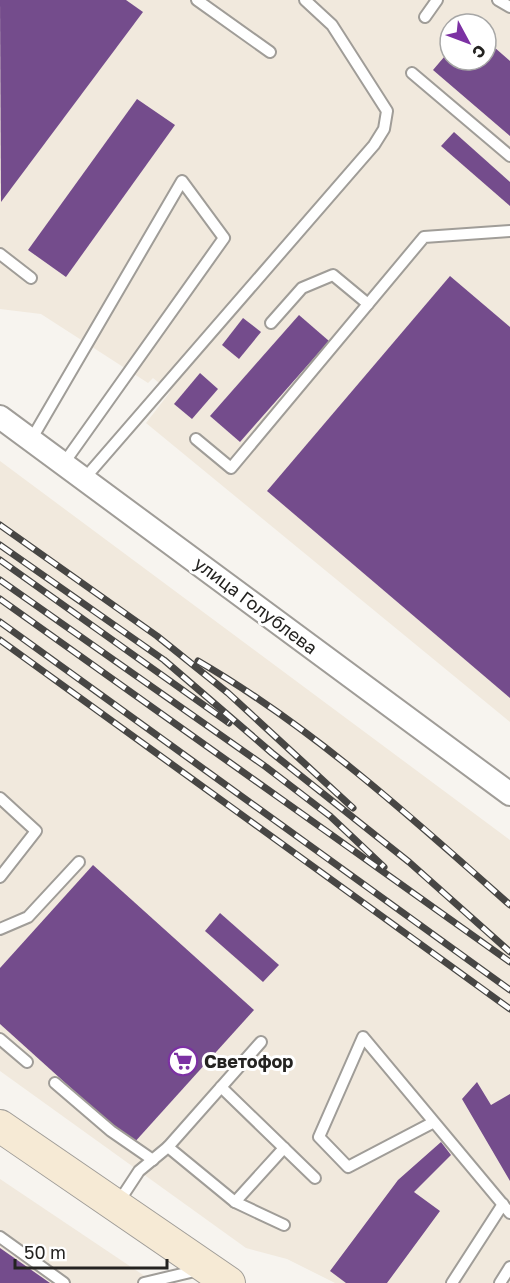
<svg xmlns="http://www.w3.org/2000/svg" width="510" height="1283" font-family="'Golos Text',sans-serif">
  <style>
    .built { fill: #f1e9dd; fill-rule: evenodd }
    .building { fill: #744c8c }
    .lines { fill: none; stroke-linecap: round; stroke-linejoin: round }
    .service-casing { stroke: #a09d98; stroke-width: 14 }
    .minor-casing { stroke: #a09d98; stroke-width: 26 }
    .secondary-casing { stroke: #a09d98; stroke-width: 34 }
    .service { stroke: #fff; stroke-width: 10 }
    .minor { stroke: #fff; stroke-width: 22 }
    .secondary { stroke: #f6ead5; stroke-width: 32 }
    .rail-casing { stroke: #474644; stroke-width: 7 }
    .rail { stroke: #fff; stroke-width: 4.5; stroke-dasharray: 14; stroke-linecap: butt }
    .labels { text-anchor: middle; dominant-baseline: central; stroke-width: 6; stroke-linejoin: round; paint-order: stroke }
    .street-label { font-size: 18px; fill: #242321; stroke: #fff }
    .poi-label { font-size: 18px; font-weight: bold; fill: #242321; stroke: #fff; text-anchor: start }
  </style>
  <rect width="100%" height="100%" fill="#f7f4ef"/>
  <g class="built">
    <path d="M0,0H510V722L146,423L170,392L153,378L148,383L41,314L0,309ZM450,24H486V60H450Z"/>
    <polygon points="0,461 510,840 510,1283 335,1283 287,1259 246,1248 0,1071"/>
    <polygon points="0,1179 155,1283 0,1283"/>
  </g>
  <g class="building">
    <polygon points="0,0 126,0 143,12 1,202"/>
    <polygon points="486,40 510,61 510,136 433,70 450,50 450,60 486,60"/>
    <polygon points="137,99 175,125 66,277 28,250"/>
    <polygon points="454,132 510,182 510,206 441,146"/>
    <polygon points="450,276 510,327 510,698 267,491"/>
    <polygon points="299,315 329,341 240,442 210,416"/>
    <polygon points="243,318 261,332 239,359 222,345"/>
    <polygon points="200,373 218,389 192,419 174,404"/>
    <polygon points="93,865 254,1010 133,1144 0,1024 0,968"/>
    <polygon points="220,913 279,965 263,982 205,931"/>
    <polygon points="477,1082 491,1105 510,1094 510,1181 462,1099"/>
    <polygon points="441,1142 451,1155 414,1192 440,1211 387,1283 346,1283 330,1271 398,1180"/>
    <polygon points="0,1248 50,1283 0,1283"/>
  </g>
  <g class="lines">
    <g class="service-casing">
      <g id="service">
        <polyline points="197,0 270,52"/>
        <polyline points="498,0 510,7"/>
        <polyline points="425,17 437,0"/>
        <polyline points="412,73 510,156"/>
        <polyline points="0,254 31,278"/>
        <polyline points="271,323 302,288 333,275 368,304"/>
        <polyline points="196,439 231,468 424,237 510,231"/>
        <polyline points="31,440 182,181 224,238 64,463"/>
        <polyline points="85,478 374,145 384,129 387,111 332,25 305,0"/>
        <polyline points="0,798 36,831 0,877"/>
        <polyline points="0,929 28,917 79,862"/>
        <polyline points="0,1039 27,1062"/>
        <polyline points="55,1083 111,1131 153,1160"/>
        <polyline points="221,1087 315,1178"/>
        <polyline points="434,1122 348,1167 319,1137 363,1037 510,1213"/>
        <polyline points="168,1147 261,1042"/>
        <polyline points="235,1202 284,1148"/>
        <polyline points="118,1203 139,1171 168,1147 235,1202 284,1225"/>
        <polyline points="0,1237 64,1283"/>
        <polyline points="144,1283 199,1270"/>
        <polyline points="452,1283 503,1204"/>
        <polyline points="500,1283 510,1267"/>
      </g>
    </g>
    <g class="minor-casing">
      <polyline id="minor" points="0,417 510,794"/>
    </g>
    <g class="secondary-casing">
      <polyline id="secondary" points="0,1126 229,1283"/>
    </g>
    <use href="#service" class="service"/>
    <use href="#minor" class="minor"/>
    <use href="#secondary" class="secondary"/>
    <g class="rail-casing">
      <g id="rail">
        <polyline points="0,525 157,636 228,693 353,808"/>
        <polyline points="0,545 164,660 272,753 409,862 510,952"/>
        <polyline points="0,560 229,723"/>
        <polyline points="0,580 266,767 330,816 384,867"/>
        <polyline points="0,599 510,962"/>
        <polyline points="0,622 510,990"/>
        <polyline points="0,640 510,1009"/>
        <path d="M198,661C312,727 412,818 510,905"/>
      </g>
    </g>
    <use href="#rail" class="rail"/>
  </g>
  <defs>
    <g id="supermarket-ring" transform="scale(1.5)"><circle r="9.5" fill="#fff" stroke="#7c31a3" stroke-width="1.5"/><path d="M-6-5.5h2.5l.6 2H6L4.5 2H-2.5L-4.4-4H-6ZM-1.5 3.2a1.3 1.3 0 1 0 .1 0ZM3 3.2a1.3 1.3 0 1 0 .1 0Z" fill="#7c31a3"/></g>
  </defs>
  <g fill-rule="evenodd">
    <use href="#supermarket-ring" x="183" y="1061"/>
  </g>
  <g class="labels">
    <g class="street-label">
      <text transform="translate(256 605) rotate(37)">улица Голублева</text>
    </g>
    <g class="poi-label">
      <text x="204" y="1061">Светофор</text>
    </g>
  </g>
  <g transform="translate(468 42) rotate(131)"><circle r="28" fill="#ffffff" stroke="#a7a7a6" stroke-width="1.5"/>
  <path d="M0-4.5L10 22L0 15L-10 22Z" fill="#7c31a3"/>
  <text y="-9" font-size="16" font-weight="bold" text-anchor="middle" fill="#242321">С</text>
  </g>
  <path d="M15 1259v9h152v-9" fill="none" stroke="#242321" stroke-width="3"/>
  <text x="24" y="1259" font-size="18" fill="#242321" stroke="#ffffff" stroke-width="4.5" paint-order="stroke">50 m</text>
</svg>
